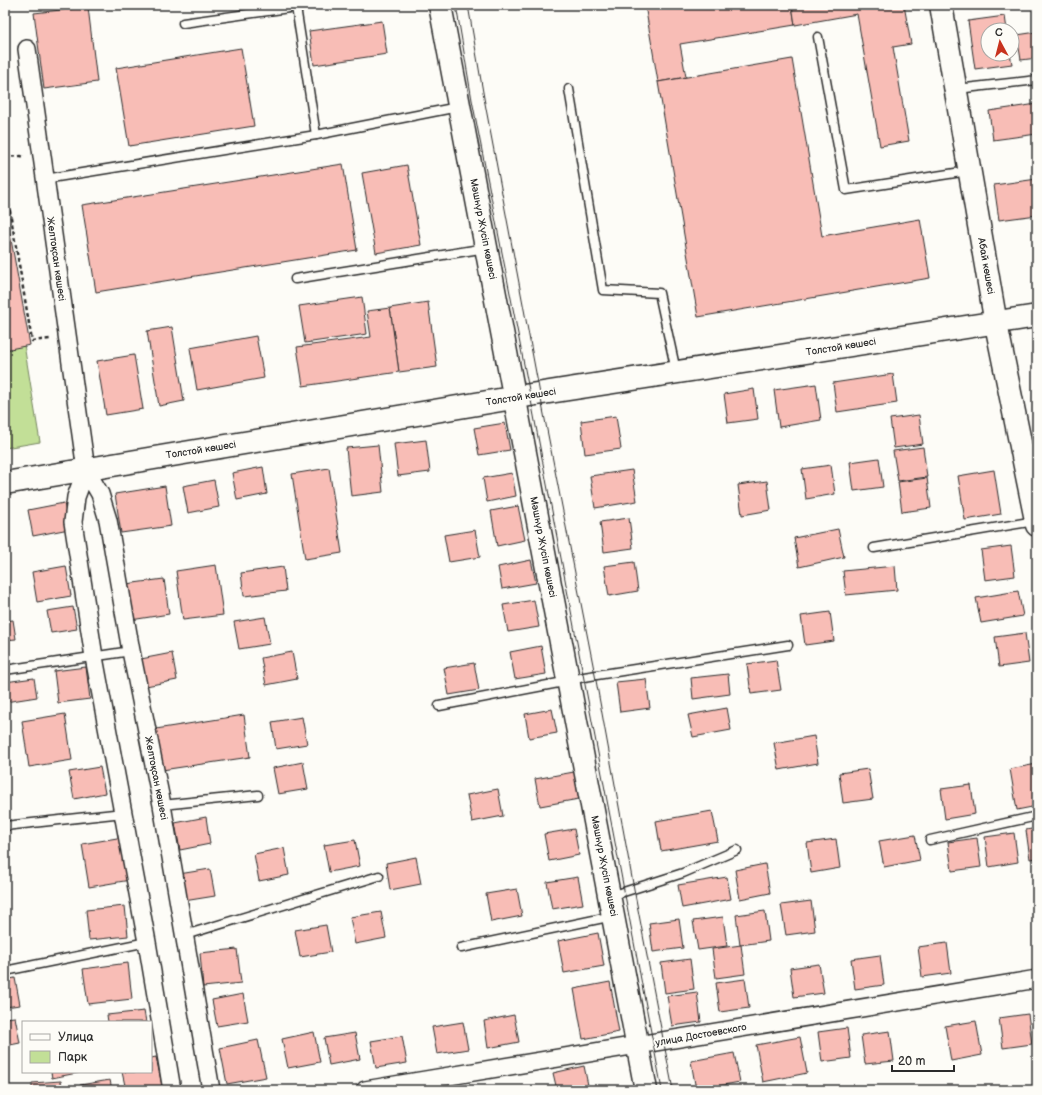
<svg xmlns="http://www.w3.org/2000/svg" width="1042" height="1095" font-family="'Balsamiq Sans',sans-serif">
  <style>
    .green { fill: #c2df97; stroke: #768561 }
    .building { fill: #f8bdb6; stroke: #2b2b2b }
    .lines { fill: none; stroke-linecap: round; stroke-linejoin: round }
    .lane-casing { stroke: #2b2b2b; stroke-width: 11 }
    .street-casing { stroke: #2b2b2b; stroke-width: 20 }
    .secondary-casing { stroke: #2b2b2b; stroke-width: 25 }
    .path { stroke: #2b2b2b; stroke-width: 2.5; stroke-dasharray: 4 3; stroke-linecap: butt }
    .lane { stroke: #fdfcf7; stroke-width: 8 }
    .street { stroke: #fdfcf7; stroke-width: 17 }
    .secondary { stroke: #fdfcf7; stroke-width: 22 }
    .tram { stroke: #2b2b2b; stroke-width: 1 }
    .labels { text-anchor: middle; dominant-baseline: central; stroke-width: 4; stroke-linejoin: round; paint-order: stroke }
    .street-label { font-size: 10px; fill: #2b2b2b; stroke: #fdfcf7 }
  </style>
  <rect width="100%" height="100%" fill="#fdfcf7"/>
  <filter id="ink" filterUnits="userSpaceOnUse"><feTurbulence type="fractalNoise" baseFrequency=".025" numOctaves="2"/><feDisplacementMap in="SourceGraphic" scale="8" xChannelSelector="R" yChannelSelector="G"/><feConvolveMatrix kernelMatrix="1 2 1 2 8 2 1 2 1" color-interpolation-filters="sRGB"/></filter>
  <g filter="url(#ink)">
    <polygon class="green" points="5,229 40,442 5,448"/>
    <g class="building">
      <polygon points="501,5 529,5 501,9"/>
      <polygon points="645,5 792,5 795,25 680,44 686,77 658,82"/>
      <polygon points="792,5 904,5 911,44 893,47 909,141 880,146 857,14 795,25"/>
      <polygon points="88,7 97,82 44,89 34,13"/>
      <polygon points="1005,16 1007,30 988,30 988,54 1010,54 1012,64 975,69 968,21"/>
      <polygon points="382,21 387,54 314,65 309,31"/>
      <polygon points="1037,32 1037,58 1021,60 1017,35"/>
      <polygon points="241,48 254,126 129,146 116,68"/>
      <polygon points="792,59 822,236 920,219 930,278 698,317 658,82"/>
      <polygon points="1037,104 1037,134 993,140 989,111"/>
      <polygon points="343,164 357,250 96,292 82,205"/>
      <polygon points="407,165 421,245 376,253 362,173"/>
      <polygon points="1037,179 1037,215 999,220 994,185"/>
      <polygon points="5,206 30,345 5,350"/>
      <polygon points="362,297 367,334 305,343 299,306"/>
      <polygon points="428,302 437,367 399,372 390,308"/>
      <polygon points="390,308 399,372 303,386 297,347 371,337 367,311"/>
      <polygon points="172,327 184,401 159,406 147,331"/>
      <polygon points="256,336 264,378 197,390 190,348"/>
      <polygon points="134,355 143,409 106,415 97,361"/>
      <polygon points="893,374 897,403 837,412 833,383"/>
      <polygon points="816,384 821,420 779,427 774,390"/>
      <polygon points="754,389 758,419 728,423 724,394"/>
      <polygon points="919,415 923,444 894,448 890,419"/>
      <polygon points="616,416 621,449 585,454 581,421"/>
      <polygon points="505,423 510,450 479,455 474,428"/>
      <polygon points="426,440 430,472 398,476 394,444"/>
      <polygon points="378,445 383,492 351,496 346,448"/>
      <polygon points="923,447 927,477 898,481 893,451"/>
      <polygon points="879,458 883,487 854,491 850,462"/>
      <polygon points="831,465 835,494 806,499 802,469"/>
      <polygon points="263,467 267,494 237,500 232,473"/>
      <polygon points="329,468 342,553 305,559 292,474"/>
      <polygon points="632,470 637,501 595,508 590,476"/>
      <polygon points="994,470 1001,514 965,520 958,476"/>
      <polygon points="512,473 516,496 487,502 483,478"/>
      <polygon points="927,478 931,508 902,512 898,482"/>
      <polygon points="214,480 219,507 188,513 183,486"/>
      <polygon points="767,481 771,510 742,515 738,485"/>
      <polygon points="165,486 171,526 121,533 115,494"/>
      <polygon points="64,503 69,529 33,536 28,510"/>
      <polygon points="518,506 525,540 497,546 491,511"/>
      <polygon points="629,518 633,548 604,552 600,522"/>
      <polygon points="838,529 844,557 799,567 794,538"/>
      <polygon points="475,530 480,557 449,562 444,535"/>
      <polygon points="1011,546 1015,576 985,580 981,550"/>
      <polygon points="531,560 536,583 502,589 498,567"/>
      <polygon points="634,562 638,591 609,596 604,566"/>
      <polygon points="216,565 223,615 183,620 176,571"/>
      <polygon points="66,566 71,596 37,602 32,572"/>
      <polygon points="895,566 897,590 846,595 843,571"/>
      <polygon points="283,567 286,591 244,596 241,573"/>
      <polygon points="164,579 169,614 131,620 126,584"/>
      <polygon points="1018,591 1023,616 981,623 976,598"/>
      <polygon points="534,600 539,627 508,632 503,605"/>
      <polygon points="73,607 77,629 51,633 47,611"/>
      <polygon points="830,612 834,641 805,645 801,616"/>
      <polygon points="265,617 270,644 239,649 234,622"/>
      <polygon points="13,620 16,639 5,640 5,621"/>
      <polygon points="1025,633 1029,663 999,667 995,637"/>
      <polygon points="541,646 546,674 515,679 510,652"/>
      <polygon points="292,652 297,679 266,685 261,658"/>
      <polygon points="172,653 177,680 146,686 141,659"/>
      <polygon points="776,660 781,690 751,694 747,664"/>
      <polygon points="474,663 479,690 449,695 444,668"/>
      <polygon points="86,667 90,699 58,703 54,671"/>
      <polygon points="728,674 730,694 693,699 691,678"/>
      <polygon points="34,678 37,697 5,702 5,682"/>
      <polygon points="646,679 650,708 620,712 616,682"/>
      <polygon points="727,708 731,730 693,737 688,715"/>
      <polygon points="552,709 557,733 529,738 525,714"/>
      <polygon points="65,714 72,760 29,767 22,721"/>
      <polygon points="244,715 250,757 162,770 156,729"/>
      <polygon points="302,717 307,744 276,749 272,722"/>
      <polygon points="814,736 818,763 779,770 774,743"/>
      <polygon points="303,762 308,789 278,794 273,768"/>
      <polygon points="1037,764 1037,806 1017,810 1010,769"/>
      <polygon points="100,767 105,793 74,799 69,772"/>
      <polygon points="868,769 873,799 843,803 839,773"/>
      <polygon points="574,772 579,799 540,806 535,779"/>
      <polygon points="971,785 975,814 945,819 941,789"/>
      <polygon points="498,789 503,816 472,822 467,795"/>
      <polygon points="712,811 718,841 661,851 656,821"/>
      <polygon points="206,817 210,844 180,850 175,823"/>
      <polygon points="1037,828 1037,858 1030,859 1026,830"/>
      <polygon points="574,829 579,855 549,861 544,834"/>
      <polygon points="1014,833 1018,862 989,867 985,837"/>
      <polygon points="915,835 920,860 884,867 879,841"/>
      <polygon points="123,837 130,880 89,887 82,844"/>
      <polygon points="977,838 981,867 952,871 948,842"/>
      <polygon points="836,839 840,868 811,873 807,843"/>
      <polygon points="355,840 360,866 329,872 324,845"/>
      <polygon points="284,848 289,875 259,881 254,854"/>
      <polygon points="416,857 421,884 390,890 386,863"/>
      <polygon points="765,864 770,893 740,899 735,870"/>
      <polygon points="210,869 215,896 184,901 179,874"/>
      <polygon points="578,877 583,904 552,909 547,882"/>
      <polygon points="727,877 731,899 682,908 678,885"/>
      <polygon points="517,889 522,916 491,922 486,894"/>
      <polygon points="811,901 815,931 786,935 781,905"/>
      <polygon points="125,906 128,936 89,940 86,910"/>
      <polygon points="765,911 769,941 740,945 736,915"/>
      <polygon points="381,912 386,938 355,944 350,917"/>
      <polygon points="723,917 727,946 698,950 693,921"/>
      <polygon points="679,919 683,948 653,952 649,923"/>
      <polygon points="326,925 331,952 300,957 295,930"/>
      <polygon points="598,933 604,966 564,973 558,941"/>
      <polygon points="947,943 951,973 922,977 918,947"/>
      <polygon points="741,945 745,974 716,978 712,949"/>
      <polygon points="237,949 241,983 203,987 200,953"/>
      <polygon points="880,955 884,985 855,989 851,959"/>
      <polygon points="690,959 694,989 665,993 661,963"/>
      <polygon points="128,963 132,999 88,1004 83,969"/>
      <polygon points="819,964 824,993 794,997 790,968"/>
      <polygon points="15,978 20,1005 5,1007 5,980"/>
      <polygon points="745,979 749,1008 720,1012 716,983"/>
      <polygon points="610,982 619,1032 583,1039 574,989"/>
      <polygon points="697,992 701,1022 672,1026 667,996"/>
      <polygon points="243,994 248,1021 217,1026 212,1000"/>
      <polygon points="144,1011 146,1022 108,1022 107,1015"/>
      <polygon points="1028,1014 1032,1044 1003,1048 999,1018"/>
      <polygon points="514,1015 519,1042 488,1048 484,1021"/>
      <polygon points="15,1017 20,1043 5,1046 5,1018"/>
      <polygon points="976,1021 982,1055 951,1061 945,1026"/>
      <polygon points="463,1022 468,1049 437,1054 432,1027"/>
      <polygon points="847,1028 851,1058 822,1062 818,1032"/>
      <polygon points="890,1031 894,1061 865,1064 861,1035"/>
      <polygon points="314,1032 320,1062 288,1068 282,1039"/>
      <polygon points="355,1033 360,1059 329,1065 324,1038"/>
      <polygon points="402,1036 407,1063 376,1068 371,1041"/>
      <polygon points="800,1037 807,1073 763,1082 756,1045"/>
      <polygon points="258,1040 266,1077 227,1084 220,1048"/>
      <polygon points="734,1053 740,1082 696,1090 691,1061"/>
      <polygon points="156,1057 163,1090 126,1090 122,1072 151,1072 151,1058"/>
      <polygon points="584,1066 589,1090 557,1090 553,1073"/>
      <polygon points="51,1072 82,1072 52,1078"/>
      <polygon points="110,1080 112,1090 80,1090 80,1085"/>
      <polygon points="61,1081 62,1090 32,1090 32,1083"/>
    </g>
    <g class="lines">
      <g class="lane-casing">
        <g id="lane">
          <polyline points="296,7 316,135"/>
          <polyline points="183,23 296,7 301,5"/>
          <polyline points="818,37 846,190 968,171"/>
          <polyline points="569,89 603,290 659,293 676,371"/>
          <polyline points="957,89 1037,80"/>
          <polyline points="45,179 316,135 458,107"/>
          <polyline points="295,279 486,248"/>
          <polyline points="874,548 1035,521"/>
          <polyline points="5,670 131,651"/>
          <polyline points="439,706 569,681 584,677 788,645"/>
          <polyline points="162,805 258,795"/>
          <polyline points="5,826 123,813"/>
          <polyline points="930,840 1037,816"/>
          <polyline points="611,896 683,873 737,850"/>
          <polyline points="185,935 379,876"/>
          <polyline points="461,948 613,916"/>
          <polyline points="5,971 147,942"/>
        </g>
      </g>
      <g class="street-casing">
        <g id="street">
          <polyline points="27,49 86,470 100,494 108,520 131,651 162,805 211,1090"/>
          <polyline points="86,470 76,497 73,522 94,657 147,942 172,1090"/>
          <polyline points="365,1090 1037,979"/>
        </g>
      </g>
      <g class="secondary-casing">
        <g id="secondary">
          <polyline points="440,5 646,1090"/>
          <polyline points="941,5 996,324 1037,525"/>
          <polyline points="5,483 530,395 1037,316"/>
        </g>
      </g>
      <g class="path">
        <polyline points="5,157 21,156 24,157"/>
        <polyline points="5,182 32,341 50,339"/>
      </g>
      <use href="#lane" class="lane"/>
      <use href="#street" class="street"/>
      <use href="#secondary" class="secondary"/>
      <g class="tram">
        <polyline points="456,5 472,100 530,395 662,1090"/>
        <polyline points="468,5 484,98 540,394 595,675 634,889 673,1090"/>
      </g>
    </g>
  </g>
  <g class="labels">
    <g class="street-label">
      <text transform="translate(483 229) rotate(79)">Мәшһүр Жүсіп көшесі</text>
      <text transform="translate(56 259) rotate(82)">Желтоқсан көшесі</text>
      <text transform="translate(986 266) rotate(80)">Абай көшесі</text>
      <text transform="translate(841 347) rotate(-9)">Толстой көшесі</text>
      <text transform="translate(521 397) rotate(-9)">Толстой көшесі</text>
      <text transform="translate(201 450) rotate(-9)">Толстой көшесі</text>
      <text transform="translate(543 547) rotate(79)">Мәшһүр Жүсіп көшесі</text>
      <text transform="translate(156 778) rotate(79)">Желтоқсан көшесі</text>
      <text transform="translate(604 866) rotate(79)">Мәшһүр Жүсіп көшесі</text>
      <text transform="translate(701 1035) rotate(-10)">улица Достоевского</text>
    </g>
  </g>
  <rect width="1042" height="1095" fill="none" stroke="#fdfcf7" stroke-width="20"/>
  <rect x="10" y="10" width="1022" height="1075" fill="none" stroke="#2b2b2b" stroke-width="1.5" filter="url(#ink)"/>
  <rect x="22" y="1021" width="130" height="52" fill="#fdfcf7" stroke="#a9a8a5"/>
  <rect x="30" y="1034" width="20" height="6" fill="#fdfcf7" stroke="#a9a8a5"/>
  <text x="58" y="1041" font-size="12" fill="#2b2b2b">Улица</text>
  <rect x="30" y="1051" width="20" height="12" fill="#c2df97" stroke="#a9a8a5"/>
  <text x="58" y="1061" font-size="12" fill="#2b2b2b">Парк</text>
  <g transform="translate(1000 42) rotate(353)"><circle r="19" fill="#fdfcf7" stroke="#a9a8a5"/>
  <path d="M0-3L7 15L0 10L-7 15Z" fill="#c8321e"/>
  <text y="-6" font-size="11" font-weight="bold" text-anchor="middle" fill="#2b2b2b">С</text>
  </g>
  <path d="M892 1065v6h62v-6" fill="none" stroke="#2b2b2b" stroke-width="2"/>
  <text x="898" y="1065" font-size="12" fill="#2b2b2b" stroke="#fdfcf7" stroke-width="3" paint-order="stroke">20 m</text>
</svg>
